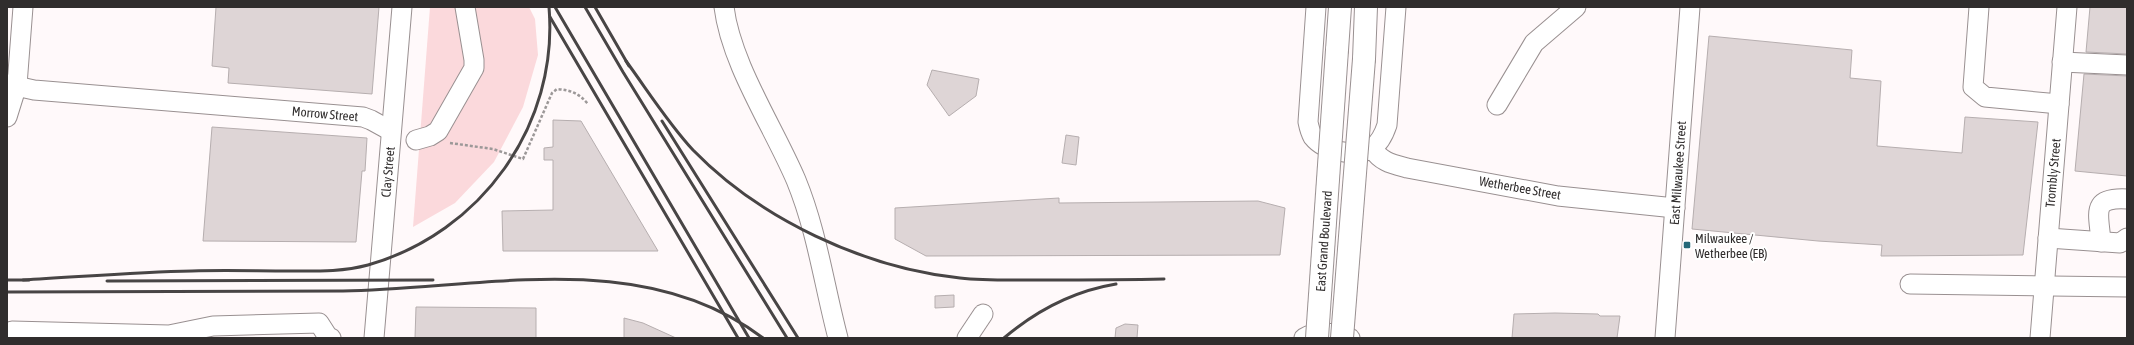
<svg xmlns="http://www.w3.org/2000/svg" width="2134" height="345" font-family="'Asap Condensed',sans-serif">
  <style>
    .green { fill: #fbd9dc }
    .building { fill: #ded5d6; stroke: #b6aeaf }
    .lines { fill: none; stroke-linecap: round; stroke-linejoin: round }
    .minor-casing { stroke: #999091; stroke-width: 21 }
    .major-casing { stroke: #999091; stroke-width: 24 }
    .path { stroke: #9c9898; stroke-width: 2.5; stroke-dasharray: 3 2; stroke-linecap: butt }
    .minor { stroke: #fff; stroke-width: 19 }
    .major { stroke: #fff; stroke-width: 22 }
    .rail { stroke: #484545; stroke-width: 3 }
    .major-bridge-casing { stroke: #999091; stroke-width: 24; stroke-linecap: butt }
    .major-bridge { stroke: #fff; stroke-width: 22 }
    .poi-dot { fill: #246979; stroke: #fff; stroke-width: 1.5 }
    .labels { text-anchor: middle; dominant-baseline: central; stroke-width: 4; stroke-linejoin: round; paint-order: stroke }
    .street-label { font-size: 13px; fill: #302d2d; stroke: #fff }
    .poi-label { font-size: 13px; fill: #302d2d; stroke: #fff; text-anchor: start }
  </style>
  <rect width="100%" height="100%" fill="#fff9fa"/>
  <polygon class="green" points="430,7 529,7 535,19 538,55 523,107 494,162 455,203 413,227"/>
  <g class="building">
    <polygon points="216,7 379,7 372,94 228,83 229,68 212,66"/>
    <polygon points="2090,7 2127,7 2127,54 2086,52"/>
    <polygon points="1709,36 1852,50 1850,78 1881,81 1877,146 1962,153 1965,117 2038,122 2023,255 1881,256 1882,245 1818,241 1692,229"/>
    <polygon points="932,70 979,79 976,96 949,116 927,85"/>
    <polygon points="2084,74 2127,76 2127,176 2075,171"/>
    <polygon points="553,120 581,121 658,251 503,251 502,211 553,210 553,160 544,160 544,148 553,147"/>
    <polygon points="212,127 367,138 365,171 362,171 356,242 203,241"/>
    <polygon points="1066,135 1079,137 1076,165 1062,163"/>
    <polygon points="1059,198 1059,203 1258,201 1285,208 1280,255 926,256 895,239 895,208"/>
    <polygon points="954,295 954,307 935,308 935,296"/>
    <polygon points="416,307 536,308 536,338 415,338"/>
    <polygon points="1555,313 1598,314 1600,316 1620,316 1617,338 1512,338 1514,314"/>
    <polygon points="624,318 643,323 676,338 624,338"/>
    <polygon points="1125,324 1138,325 1137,338 1115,338 1116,328"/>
  </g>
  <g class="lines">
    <g class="minor-casing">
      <g id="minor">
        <path d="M724,7C731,64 773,126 796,180C817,231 824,285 838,338"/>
        <path d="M1316,7L1308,122C1309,127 1310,132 1313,137C1324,151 1356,158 1372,148C1380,143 1384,134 1387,125L1396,7"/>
        <polyline points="1979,7 1973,87 1985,97 2059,104"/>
        <polyline points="2062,62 2127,65"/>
        <polyline points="7,84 34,90 363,117 371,120 391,131"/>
        <polyline points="1497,105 1534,43 1576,7"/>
        <polyline points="7,117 17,85 23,7"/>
        <polyline points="416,140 430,136 438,131 474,68 474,60 465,7"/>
        <path d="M1372,148C1381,162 1392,164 1407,168L1558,196L1675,208"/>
        <polyline points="2048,238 2120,243 2127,238"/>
        <path d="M2101,242C2099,213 2090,197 2127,199"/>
        <polyline points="1910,284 2127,287"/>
        <polyline points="12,331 169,335 213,326 319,323 328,337 331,338"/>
        <polyline points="374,338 402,7"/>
        <polyline points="967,338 983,314"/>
        <path d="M1304,338C1317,330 1337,333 1350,338"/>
        <polyline points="1665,338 1690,7"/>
        <polyline points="2040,338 2067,7"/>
      </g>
    </g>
    <g class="major-casing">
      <g id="major">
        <polyline points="1337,50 1340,7"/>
        <polyline points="1364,59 1366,7"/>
      </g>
    </g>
    <path class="path" d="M450,143L493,149L523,159L552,93L557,89C570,90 579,93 588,104"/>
    <use href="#minor" class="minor"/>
    <use href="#major" class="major"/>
    <g class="rail">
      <polyline points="555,7 749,338"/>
      <polyline points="585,7 623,72 787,338"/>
      <polyline points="595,7 629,66"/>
      <polyline points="550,17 738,338"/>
      <path d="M626,61C648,91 668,123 693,150C760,219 864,268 960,278C986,281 1014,280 1040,280C1082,280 1123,280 1164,279"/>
      <polyline points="662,121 798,338"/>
      <polyline points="7,280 29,280"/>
      <path d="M23,280C79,277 136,272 192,271C224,270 257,271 289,271C315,271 342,272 368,265C481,233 559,125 549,7"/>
      <polyline points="107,281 433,280"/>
      <path d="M7,292L343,291C482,289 642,246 763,338"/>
      <path d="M1004,338C1037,310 1074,291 1116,284"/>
    </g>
    <g class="major-bridge-casing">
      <g id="major-bridge">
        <polyline points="1317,338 1337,50"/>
        <polyline points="1342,338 1364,59"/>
      </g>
    </g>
    <use href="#major-bridge" class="major-bridge"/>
  </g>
  <rect class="poi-dot" x="1683" y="241" width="8" height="8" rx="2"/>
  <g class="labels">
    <g class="street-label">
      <text transform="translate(325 114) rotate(5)">Morrow Street</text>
      <text transform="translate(388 172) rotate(-85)">Clay Street</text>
      <text transform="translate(1678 173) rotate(-86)">East Milwaukee Street</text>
      <text transform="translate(2053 173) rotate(-85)">Trombly Street</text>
      <text transform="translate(1520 188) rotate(10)">Wetherbee Street</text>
      <text transform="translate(1324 241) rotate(-86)">East Grand Boulevard</text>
    </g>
    <g class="poi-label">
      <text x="1695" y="238">Milwaukee /<tspan x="1695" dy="15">Wetherbee (EB)</tspan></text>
    </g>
  </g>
  <rect width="2134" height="345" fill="none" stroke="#302d2d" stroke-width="16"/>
</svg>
